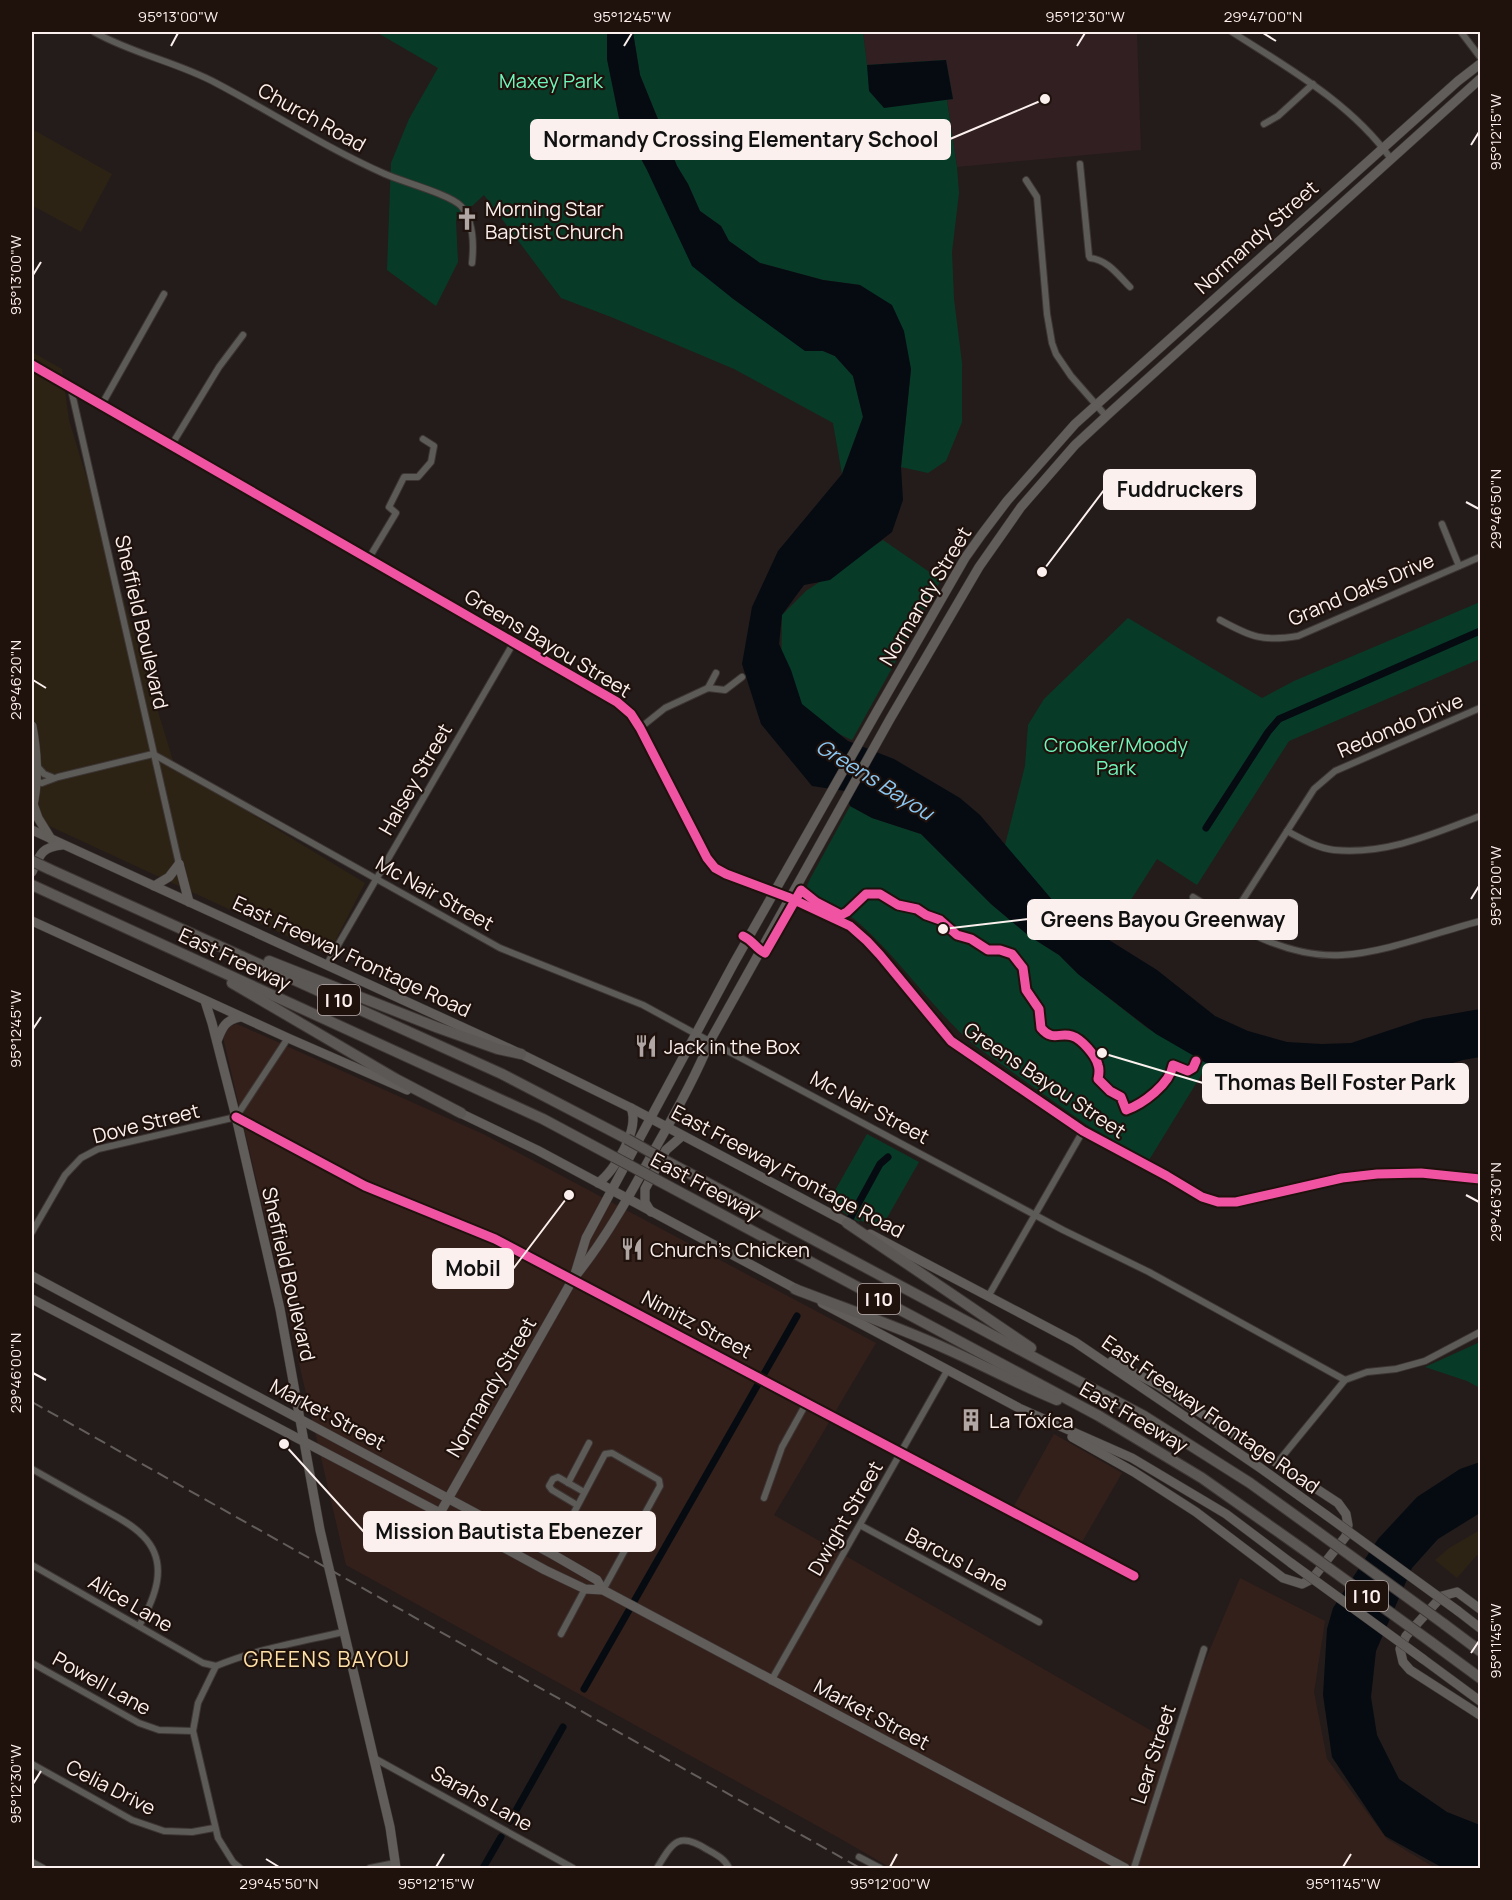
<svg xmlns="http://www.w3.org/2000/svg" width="1512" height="1900" font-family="Manrope,sans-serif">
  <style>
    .commercial { fill: #2c2315 }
    .built { fill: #34201a }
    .education { fill: #311f21 }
    .green { fill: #073b28 }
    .water { fill: #050b11 }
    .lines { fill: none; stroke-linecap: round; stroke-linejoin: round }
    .canal { stroke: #050b11; stroke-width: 7 }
    .street-casing { stroke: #3d3634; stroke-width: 8 }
    .secondary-casing { stroke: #3d3634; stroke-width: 10 }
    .primary-casing { stroke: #3d3634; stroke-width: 10 }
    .highway-casing { stroke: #3d3634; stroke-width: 12 }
    .street { stroke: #5d5b58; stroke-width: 6 }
    .secondary { stroke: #605d5b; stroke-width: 9 }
    .primary { stroke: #605c58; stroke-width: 9 }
    .highway { stroke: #5c5855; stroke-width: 10 }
    .rail { stroke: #625d5b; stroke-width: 2; stroke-dasharray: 12 6; stroke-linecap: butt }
    .secondary-bridge-casing { stroke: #3d3634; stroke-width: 10; stroke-linecap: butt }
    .highway-bridge-casing { stroke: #3d3634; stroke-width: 12; stroke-linecap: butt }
    .secondary-bridge { stroke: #605d5b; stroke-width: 9 }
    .highway-bridge { stroke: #5c5855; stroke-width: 10 }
    .cycleway-casing { stroke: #1f110c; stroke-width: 13 }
    .cycleway { stroke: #f153a3; stroke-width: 9 }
    .ticks { fill: none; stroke: #fbf0ed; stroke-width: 2 }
    .labels { text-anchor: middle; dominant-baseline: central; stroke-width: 4.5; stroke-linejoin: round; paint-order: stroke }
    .shield { fill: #1f110c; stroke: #b9adaa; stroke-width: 1.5 }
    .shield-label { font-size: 18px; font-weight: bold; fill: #fbf0ed }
    .park-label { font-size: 20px; fill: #6ff7bb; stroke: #1f110c }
    .street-label { font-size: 20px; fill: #fbf0ed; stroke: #1f110c }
    .poi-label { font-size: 20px; fill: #fbf0ed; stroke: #1f110c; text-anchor: start }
    .water-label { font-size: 21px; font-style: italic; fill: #8bc9f4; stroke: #1f110c }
    .neighbourhood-label { font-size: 21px; letter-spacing: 1.5px; fill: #fee0a7; stroke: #1f110c }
    .leader { fill: none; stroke: #fbf0ed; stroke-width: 2 }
    .callout-dot { fill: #fbf0ed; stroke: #1f110c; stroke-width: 2 }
    .callout { fill: #fbf0ed; stroke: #fbf0ed; stroke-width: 2 }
    .callout-label { font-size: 21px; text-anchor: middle; font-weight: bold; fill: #111 }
    .neatline { fill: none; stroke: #fbf0ed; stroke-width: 2 }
    .ticks-label { font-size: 15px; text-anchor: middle; fill: #fbf0ed }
  </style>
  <rect width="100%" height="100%" fill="#241c1a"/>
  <g class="commercial">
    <polygon points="32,129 112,174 81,232 35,207 32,212"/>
    <polygon points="32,352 62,369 69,420 175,767 365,883 328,955 32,818"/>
    <polygon points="1480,1530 1480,1558 1477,1555 1457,1578 1435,1560 1449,1548"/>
  </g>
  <g class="built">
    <polygon points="237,1024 483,1134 876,1343 774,1515 1171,1742 1240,1578 1325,1621 1314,1692 1327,1759 1387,1839 1435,1868 891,1868 841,1839 346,1565 223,1037 228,1027"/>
    <polygon points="1054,1434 1122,1473 1082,1542 1014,1506"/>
  </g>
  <polygon class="education" points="863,32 1137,32 1141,150 957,167 947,99 952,99 867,65"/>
  <g class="green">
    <polygon points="376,32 607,32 607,59 619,118 646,168 732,298 805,350 823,351 835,356 853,376 863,417 842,474 833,423 734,369 611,317 561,298 484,195 456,221 458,262 436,306 387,270 391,163 409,119 438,68"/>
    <polygon points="633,32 863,32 867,65 946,60 953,99 947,100 957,167 959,193 952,252 954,299 962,363 962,422 946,461 928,473 901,467 911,369 860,285 823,280 760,263 729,241 721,226 700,211 688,184 677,166 640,75"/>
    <polygon points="883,540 941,580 852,740 816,723 781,683 782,615 806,591"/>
    <polygon points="1480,602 1480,659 1289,741 1197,885 1157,859 1104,942 1060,911 1003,853 1025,766 1028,725 1044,699 1128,618 1262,698 1294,681"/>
    <path d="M850,806L872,818L921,834L991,904L1029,936L1059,955L1078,974L1147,1028L1208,1064L1149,1160L1090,1127L974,1045C932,1009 901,960 859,923C844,910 824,902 807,892L806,888L810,879Z"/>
    <polygon points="867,1134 919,1162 880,1230 860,1220 859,1222 828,1203"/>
    <polygon points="1480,1342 1480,1388 1467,1381 1425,1367"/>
  </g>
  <g class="water">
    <polygon points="607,32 633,32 640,75 677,166 688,184 700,211 721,226 729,241 760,263 823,280 860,285 892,305 904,331 911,369 901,467 903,500 892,532 830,580 804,585 782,615 779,644 791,670 802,704 848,741 894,759 960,798 980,815 1054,902 1085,925 1157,970 1215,1016 1248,1031 1287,1042 1322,1044 1351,1043 1423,1019 1480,1009 1480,1057 1463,1060 1376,1085 1343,1086 1308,1091 1281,1088 1208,1064 1156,1034 1078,974 1059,955 1029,936 991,904 921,834 872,818 850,806 845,791 812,786 761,724 742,664 752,607 778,551 842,474 863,417 853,376 835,356 823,351 805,351 732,298 692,266 646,168 619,118 607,59"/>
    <polygon points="946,60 953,99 884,108 869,91 867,65"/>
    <polygon points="1480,1462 1480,1513 1438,1539 1412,1568 1376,1651 1371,1697 1377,1735 1399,1779 1447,1812 1480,1825 1480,1868 1443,1868 1385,1836 1332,1757 1323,1695 1327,1629 1333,1608 1378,1539 1417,1497 1460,1469"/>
  </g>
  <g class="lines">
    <g class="canal">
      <polyline points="1206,828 1268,732 1279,719 1480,631"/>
      <polyline points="851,1217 880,1164 888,1157"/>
      <polyline points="584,1689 797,1316"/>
      <polyline points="510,1821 563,1727"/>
      <polyline points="483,1868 501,1837"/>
    </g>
    <g class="street-casing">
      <g id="street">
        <path d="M94,32C133,54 177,62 216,83C273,113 326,148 385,174C403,182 449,194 461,206C474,221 474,244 472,263"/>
        <path d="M1232,32C1288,68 1351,103 1391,159"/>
        <polyline points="1461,32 1480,57"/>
        <polyline points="1264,124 1278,116 1313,84"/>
        <path d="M1080,164L1089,256L1090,258C1108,260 1118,275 1130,287"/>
        <polyline points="1026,180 1037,197 1047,314 1052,343 1056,354 1071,376 1106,416"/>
        <polyline points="32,365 617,702 631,714 640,728 707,858 715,868 726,874 790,898 850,926 867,941 880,955 951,1041 1083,1131 1167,1176 1202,1197 1218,1202 1236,1202 1342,1178 1377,1174 1421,1173 1480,1179"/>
        <polyline points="71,389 179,864"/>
        <polyline points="101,406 164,294"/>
        <polyline points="171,446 219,367 243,335"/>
        <polyline points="1442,524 1459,566"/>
        <polyline points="369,558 396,513 389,507 404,477 418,477 431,462 434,446 423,439"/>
        <path d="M1220,620C1251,637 1263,642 1298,636L1480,557"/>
        <polyline points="708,688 716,673"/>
        <polyline points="640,728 665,708 708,688 725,690 742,677"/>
        <polyline points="36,765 44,774 54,778"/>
        <polyline points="36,782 42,783 58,777 153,754 500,948 643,1005 696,1034 1063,1230 1149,1272 1345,1380"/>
        <path d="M1287,831C1302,839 1317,848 1334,850C1386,855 1433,834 1480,816"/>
        <path d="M1193,897C1213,909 1232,924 1252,934C1279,947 1312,957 1342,955C1384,953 1438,932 1480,921"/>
        <polyline points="1230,920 1314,789 1335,771 1480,708"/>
        <polyline points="327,964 514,642"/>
        <polyline points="236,1117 365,1186 495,1239 1134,1576"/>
        <polyline points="236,1117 288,1038"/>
        <polyline points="32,1232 65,1175 81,1158 98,1149 236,1117"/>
        <polyline points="989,1295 1083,1131"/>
        <polyline points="1277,1463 1345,1380 1367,1372 1396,1369 1425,1361 1480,1332"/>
        <path d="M32,1469C55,1482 78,1495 101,1508C115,1516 132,1524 143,1536C170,1563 155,1598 139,1626"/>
        <polyline points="568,1483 589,1443"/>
        <polyline points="764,1498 782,1447 807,1402"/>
        <polyline points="577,1505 552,1490 549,1486 553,1479 558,1477 584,1492"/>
        <polyline points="570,1519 626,1549"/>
        <polyline points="860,1525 1039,1622"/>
        <polyline points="552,1554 605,1454 612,1453 659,1480 660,1486 603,1590"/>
        <polyline points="32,1565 203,1663 216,1666"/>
        <polyline points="561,1634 585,1589"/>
        <polyline points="32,1663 139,1723 159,1730 193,1731"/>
        <polyline points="771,1681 947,1371"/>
        <polyline points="374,1758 573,1868"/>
        <polyline points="32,1764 132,1820 164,1831 192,1832 214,1828"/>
        <polyline points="859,1857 880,1868"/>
        <polyline points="32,1862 43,1868"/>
        <path d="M240,1868L233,1862L218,1838L193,1731L198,1703L216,1666C257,1649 300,1642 343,1632"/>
        <polyline points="370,1868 395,1863"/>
        <path d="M657,1868C673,1842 678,1831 708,1850C717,1855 725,1859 729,1868"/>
        <polyline points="1134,1868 1204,1649"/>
      </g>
    </g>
    <g class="secondary-casing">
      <g id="secondary">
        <polyline points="32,830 521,1054 631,1108 852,1225"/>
        <polyline points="179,864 189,902"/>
        <path d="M32,872C40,854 42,847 62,845"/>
        <polyline points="154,886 169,877 179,864"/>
        <polyline points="32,921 288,1038 407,1090"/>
        <polyline points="205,1001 212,1023 236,1117 280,1309 320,1530 390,1827 396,1868"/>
        <path d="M217,1041C222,1028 225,1020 240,1017"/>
        <polyline points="456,1111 537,1150 800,1291"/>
        <path d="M598,1183C615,1171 640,1129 631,1108"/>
        <polyline points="651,1212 645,1202 645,1189 666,1150 682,1136"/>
        <polyline points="870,1234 1075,1342 1259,1467 1326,1515"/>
        <polyline points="575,1274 586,1238 734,963 876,713 965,558 982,534 1007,501 1075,424 1458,81 1480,64"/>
        <polyline points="32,1276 552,1554 597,1580 603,1590"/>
        <polyline points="32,1299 440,1513 545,1570 585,1589 603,1590 1125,1868"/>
        <polyline points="822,1303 1019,1408 1132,1458 1226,1514 1291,1563"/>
        <polyline points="1072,1437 1134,1472 1196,1512 1283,1578 1302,1584 1312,1579 1346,1536 1348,1525 1346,1514 1338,1503 1158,1385 1112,1361"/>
        <path d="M440,1513L573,1279C606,1239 631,1193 656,1147C676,1112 695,1078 710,1041L890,719L979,567L1021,507L1075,445L1114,409L1480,79"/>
        <polyline points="1480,1609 1457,1592 1442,1596 1406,1636 1400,1649 1403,1662 1410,1670 1480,1715"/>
        <polyline points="1458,1611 1480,1628"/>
        <polyline points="1423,1659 1480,1701"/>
      </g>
    </g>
    <g class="primary-casing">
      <g id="primary">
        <path d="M32,726C37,753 39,782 32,809"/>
        <polyline points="33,804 38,818 51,839"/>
      </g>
    </g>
    <g class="highway-casing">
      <g id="highway">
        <polyline points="49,869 502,1074 627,1139"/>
        <polyline points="32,885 543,1119 614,1157"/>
        <polyline points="269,961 436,1027 498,1049 521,1054"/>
        <polyline points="232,983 396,1079 461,1113"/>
        <polyline points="670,1163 1144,1416 1250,1483 1318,1532"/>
        <polyline points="659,1181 1099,1416 1202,1478 1304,1550"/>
        <polyline points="847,1223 1031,1348"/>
        <path d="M795,1289C846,1309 899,1327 949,1350C985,1366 1020,1385 1057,1400"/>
        <polyline points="1444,1624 1480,1651"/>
        <polyline points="1431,1642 1480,1678"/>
      </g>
    </g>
    <use href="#street" class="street"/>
    <use href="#secondary" class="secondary"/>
    <use href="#primary" class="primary"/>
    <use href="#highway" class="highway"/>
    <polyline class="rail" points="32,1402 860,1868"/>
    <g class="secondary-bridge-casing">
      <g id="secondary-bridge">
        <polyline points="1326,1515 1458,1611"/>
        <polyline points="1291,1563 1423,1659"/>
      </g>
    </g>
    <g class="highway-bridge-casing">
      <g id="highway-bridge">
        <polyline points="32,861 49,869"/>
        <polyline points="627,1139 670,1163"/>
        <polyline points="614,1157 659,1181"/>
        <polyline points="1318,1532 1444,1624"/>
        <polyline points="1304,1550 1431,1642"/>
      </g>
    </g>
    <use href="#secondary-bridge" class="secondary-bridge"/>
    <use href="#highway-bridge" class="highway-bridge"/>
    <g class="cycleway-casing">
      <g id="cycleway">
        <polyline points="32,365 617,702 631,714 640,728 707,858 715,868 726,874 790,898 850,926 867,941 880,955 951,1041 1083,1131 1167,1176 1202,1197 1218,1202 1236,1202 1342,1178 1377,1174 1421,1173 1480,1179"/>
        <path d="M743,936C754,941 755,948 765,953L801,890L816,902L841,915L847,912L866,894H880L898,905L917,909L926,915L940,920L957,935L971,939L988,950H1000L1012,954L1023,968L1026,990L1039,1009L1041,1028C1053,1042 1059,1032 1072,1036C1082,1039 1096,1056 1098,1065C1100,1070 1099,1074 1098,1079L1110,1091L1121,1097L1126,1110C1143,1104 1170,1084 1173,1065L1188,1071L1193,1068L1196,1061"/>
        <polyline points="236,1117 365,1186 495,1239 1134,1576"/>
      </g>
    </g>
    <use href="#cycleway" class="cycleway"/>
  </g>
  <path class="ticks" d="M1263,33L1276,41M171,46L178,33M624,46L632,33M1077,46L1085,33M1471,145L1479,132M33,275L41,262M1466,502L1479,509M33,680L46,688M1471,899L1479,886M33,1029L41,1017M1466,1195L1479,1202M33,1373L46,1380M1471,1653L1479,1641M33,1784L41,1771M266,1859L279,1867M436,1867L444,1854M890,1867L897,1854M1343,1867L1351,1854"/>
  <defs>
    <g id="church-bare" transform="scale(1.8)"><path d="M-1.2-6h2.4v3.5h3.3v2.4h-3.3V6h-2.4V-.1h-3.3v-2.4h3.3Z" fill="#b0a6a3" stroke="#1f110c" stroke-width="2.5" paint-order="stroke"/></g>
    <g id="restaurant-bare" transform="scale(1.8)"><path d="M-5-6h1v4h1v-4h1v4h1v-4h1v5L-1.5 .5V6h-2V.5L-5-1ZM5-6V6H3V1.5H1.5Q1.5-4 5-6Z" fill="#b0a6a3" stroke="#1f110c" stroke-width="2.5" paint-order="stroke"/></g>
    <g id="building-bare" transform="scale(1.8)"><path d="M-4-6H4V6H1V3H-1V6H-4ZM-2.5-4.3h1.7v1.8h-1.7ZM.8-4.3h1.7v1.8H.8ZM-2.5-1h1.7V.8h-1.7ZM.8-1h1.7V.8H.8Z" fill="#b0a6a3" stroke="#1f110c" stroke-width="2.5" paint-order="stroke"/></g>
  </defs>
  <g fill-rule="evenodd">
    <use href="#church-bare" x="467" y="219"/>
    <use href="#restaurant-bare" x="646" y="1046"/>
    <use href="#restaurant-bare" x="632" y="1249"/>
    <use href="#building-bare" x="971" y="1420"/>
  </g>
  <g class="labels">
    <g class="shield">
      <rect x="318" y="985" width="42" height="30" rx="4.5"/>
      <rect x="858" y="1284" width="42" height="30" rx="4.5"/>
      <rect x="1346" y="1581" width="42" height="30" rx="4.5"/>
    </g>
    <g class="shield-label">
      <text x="339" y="1000">I 10</text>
      <text x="879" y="1299">I 10</text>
      <text x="1367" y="1596">I 10</text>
    </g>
    <g class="park-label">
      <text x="551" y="80">Maxey Park</text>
      <text x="1116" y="744">Crooker/Moody<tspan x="1116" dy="23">Park</tspan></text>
    </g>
    <g class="street-label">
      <text transform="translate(312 117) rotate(29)">Church Road</text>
      <text transform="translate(1256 237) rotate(-42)">Normandy Street</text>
      <text transform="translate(1361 589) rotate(-23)">Grand Oaks Drive</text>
      <text transform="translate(925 596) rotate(-59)">Normandy Street</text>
      <text transform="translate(142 622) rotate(77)">Sheffield Boulevard</text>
      <text transform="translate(548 643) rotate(31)">Greens Bayou Street</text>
      <text transform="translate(1400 725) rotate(-23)">Redondo Drive</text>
      <text transform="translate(415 779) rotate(-60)">Halsey Street</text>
      <text transform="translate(435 893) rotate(29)">Mc Nair Street</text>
      <text transform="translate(352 956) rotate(25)">East Freeway Frontage Road</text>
      <text transform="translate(235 959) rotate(25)">East Freeway</text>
      <text transform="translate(1045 1080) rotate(34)">Greens Bayou Street</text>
      <text transform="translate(870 1107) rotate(28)">Mc Nair Street</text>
      <text transform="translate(146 1123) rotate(-14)">Dove Street</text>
      <text transform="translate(788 1171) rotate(28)">East Freeway Frontage Road</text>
      <text transform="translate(706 1186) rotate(28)">East Freeway</text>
      <text transform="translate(289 1274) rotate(77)">Sheffield Boulevard</text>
      <text transform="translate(697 1324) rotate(28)">Nimitz Street</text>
      <text transform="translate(491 1387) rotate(-60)">Normandy Street</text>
      <text transform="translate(328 1414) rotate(28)">Market Street</text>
      <text transform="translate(1211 1414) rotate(35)">East Freeway Frontage Road</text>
      <text transform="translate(1134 1417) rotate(30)">East Freeway</text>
      <text transform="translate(845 1518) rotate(-60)">Dwight Street</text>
      <text transform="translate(957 1559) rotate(28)">Barcus Lane</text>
      <text transform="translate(131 1603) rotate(30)">Alice Lane</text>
      <text transform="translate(102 1683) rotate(29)">Powell Lane</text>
      <text transform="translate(872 1714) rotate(28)">Market Street</text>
      <text transform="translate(1153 1754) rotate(-72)">Lear Street</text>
      <text transform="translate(111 1787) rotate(27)">Celia Drive</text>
      <text transform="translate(482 1798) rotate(29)">Sarahs Lane</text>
    </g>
    <g class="poi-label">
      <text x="485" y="208">Morning Star<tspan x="485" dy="23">Baptist Church</tspan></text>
      <text x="664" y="1046">Jack in the Box</text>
      <text x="650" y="1249">Church's Chicken</text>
      <text x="989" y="1420">La Tóxíca</text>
    </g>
    <g class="water-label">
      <text transform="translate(875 779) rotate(32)">Greens Bayou</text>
    </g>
    <g class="neighbourhood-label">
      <text x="327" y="1659">GREENS BAYOU</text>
    </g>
  </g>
  <path class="leader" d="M1045 99L950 139M1042 572L1104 490M943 929L1028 919M1102 1053L1203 1083M569 1195L513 1269M284 1444L364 1532"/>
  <g class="callout-dot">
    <circle cx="1045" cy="99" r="6"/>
    <circle cx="1042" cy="572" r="6"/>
    <circle cx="943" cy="929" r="6"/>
    <circle cx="1102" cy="1053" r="6"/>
    <circle cx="569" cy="1195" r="6"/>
    <circle cx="284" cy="1444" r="6"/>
  </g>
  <g class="callout">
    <rect x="531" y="120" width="419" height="39" rx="6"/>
    <rect x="1104" y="470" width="151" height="39" rx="6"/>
    <rect x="1028" y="900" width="269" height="39" rx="6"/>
    <rect x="1203" y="1064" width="265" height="39" rx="6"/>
    <rect x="433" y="1249" width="80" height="39" rx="6"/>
    <rect x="364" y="1512" width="291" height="39" rx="6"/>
  </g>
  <g class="callout-label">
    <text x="741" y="147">Normandy Crossing Elementary School</text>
    <text x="1180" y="497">Fuddruckers</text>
    <text x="1163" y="927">Greens Bayou Greenway</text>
    <text x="1335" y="1090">Thomas Bell Foster Park</text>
    <text x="473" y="1276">Mobil</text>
    <text x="509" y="1539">Mission Bautista Ebenezer</text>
  </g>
  <rect width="1512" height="1900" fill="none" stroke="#1f110c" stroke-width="66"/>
  <rect x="33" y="33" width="1446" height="1834" class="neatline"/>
  <g class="ticks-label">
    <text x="178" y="22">95°13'00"W</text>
    <text x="632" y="22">95°12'45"W</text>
    <text x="1085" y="22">95°12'30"W</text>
    <text x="1263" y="22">29°47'00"N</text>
    <text transform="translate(1496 132) rotate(-90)" y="5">95°12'15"W</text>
    <text transform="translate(16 275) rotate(-90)" y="5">95°13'00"W</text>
    <text transform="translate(1496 509) rotate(-90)" y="5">29°46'50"N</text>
    <text transform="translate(16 680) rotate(-90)" y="5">29°46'20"N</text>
    <text transform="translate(1496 886) rotate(-90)" y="5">95°12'00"W</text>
    <text transform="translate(16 1029) rotate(-90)" y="5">95°12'45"W</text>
    <text transform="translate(1496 1202) rotate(-90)" y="5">29°46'30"N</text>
    <text transform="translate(16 1373) rotate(-90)" y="5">29°46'00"N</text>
    <text transform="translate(1496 1641) rotate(-90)" y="5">95°11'45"W</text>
    <text transform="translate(16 1784) rotate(-90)" y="5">95°12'30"W</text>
    <text x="279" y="1889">29°45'50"N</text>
    <text x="436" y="1889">95°12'15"W</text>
    <text x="890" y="1889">95°12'00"W</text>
    <text x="1343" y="1889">95°11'45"W</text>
  </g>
</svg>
